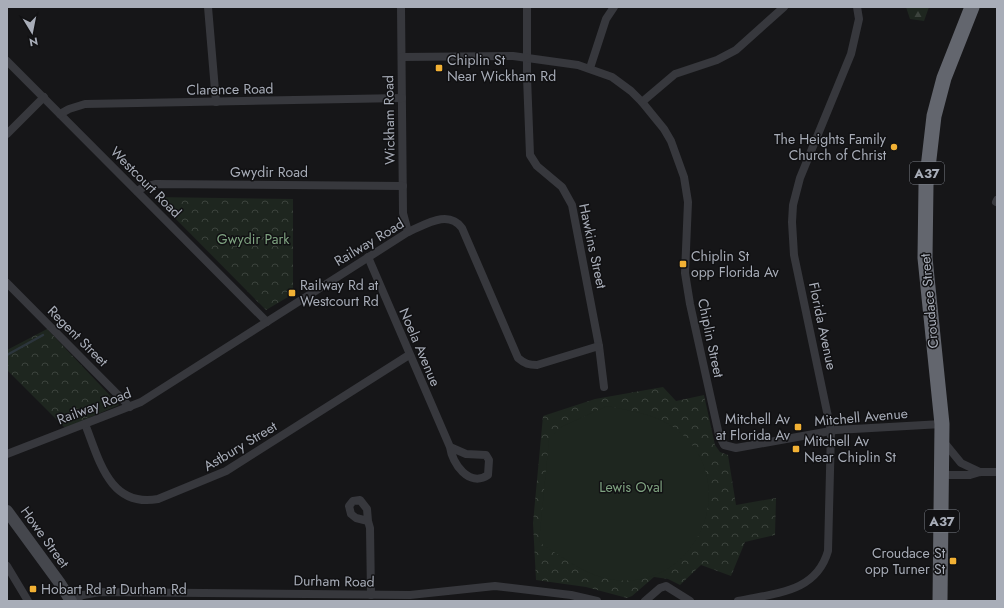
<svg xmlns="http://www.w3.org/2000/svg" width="1004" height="608" font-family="Jost,sans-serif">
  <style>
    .forest { fill: url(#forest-firs) }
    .park { fill: url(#park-crowns) }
    .pitch { fill: #1e261f }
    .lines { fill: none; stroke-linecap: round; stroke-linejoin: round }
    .stream { stroke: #2c353c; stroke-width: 2.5 }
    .street { stroke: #37383d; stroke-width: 8 }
    .secondary { stroke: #45474d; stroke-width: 12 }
    .highway { stroke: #63666e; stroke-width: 15 }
    .poi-dot { fill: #f2b134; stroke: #111113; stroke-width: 1.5 }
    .labels { text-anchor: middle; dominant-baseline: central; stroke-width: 3; stroke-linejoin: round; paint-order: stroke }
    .shield { fill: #111113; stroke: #7b7e86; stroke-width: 1 }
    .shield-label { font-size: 13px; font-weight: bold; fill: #a8adb8 }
    .poi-label { font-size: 14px; fill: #a8adb8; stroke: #111113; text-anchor: start }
    .street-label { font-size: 14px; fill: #a8adb8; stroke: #111113 }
    .park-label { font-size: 14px; fill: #7fa381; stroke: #111113 }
  </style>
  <defs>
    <pattern id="forest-firs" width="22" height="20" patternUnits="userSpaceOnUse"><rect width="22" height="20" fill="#1e261f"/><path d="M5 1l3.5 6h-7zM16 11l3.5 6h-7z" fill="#3c433d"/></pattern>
    <pattern id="park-crowns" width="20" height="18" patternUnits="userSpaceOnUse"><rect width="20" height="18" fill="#1e261f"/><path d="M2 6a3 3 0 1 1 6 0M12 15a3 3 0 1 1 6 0" fill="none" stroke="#3c433d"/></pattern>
  </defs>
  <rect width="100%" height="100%" fill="#161618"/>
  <polygon class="forest" points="906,7 929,7 924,21 910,19"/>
  <g class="park">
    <polygon points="154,197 293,199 293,294 266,310"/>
    <polygon points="47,329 119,405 65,428 7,370 7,350"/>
    <polygon points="663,387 676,401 704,395 715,445 720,452 728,455 736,505 776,498 775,535 745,542 731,576 701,565 680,585 668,579 654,577 632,596 627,598 586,587 536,580 533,523 543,416 595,399"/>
  </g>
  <path class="pitch" d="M607,406C631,411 656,414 676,429C746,483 695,595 609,579C583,574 561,556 539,542L549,440L559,428Z"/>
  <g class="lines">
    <polyline class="stream" points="7,355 43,335"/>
    <g class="street">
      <polyline points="208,7 216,102"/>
      <polyline points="401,7 403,213 408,232"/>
      <polyline points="527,7 527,77 530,155 537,166 562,187 572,205 599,346 604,387"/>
      <polyline points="402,57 513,56 578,65 612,77 631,91 642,102 664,129 671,141 684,177 688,202 685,273 690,304 719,435 724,445 736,448 836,430 942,424"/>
      <polyline points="7,61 267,322"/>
      <polyline points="590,68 606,19 614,7"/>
      <polyline points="642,102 675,74 717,60 736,50 784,7"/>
      <polyline points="60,114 69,109 85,104 402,98"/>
      <polyline points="7,134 44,97"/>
      <polyline points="137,191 144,187 156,184 403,186"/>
      <polyline points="996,202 997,200"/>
      <path d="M368,257L450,447C452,463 469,488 488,475L489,460L486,455L466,454L450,447"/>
      <polyline points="7,283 130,407"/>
      <path d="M85,424C99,459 109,508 158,499L226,471L409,355"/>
      <polyline points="943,441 961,463 980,472"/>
      <path d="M7,454L141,402L408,232C425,225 448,209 462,228L518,358C525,364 529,365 537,365L599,346"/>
      <polyline points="942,475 970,475 980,472 997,472"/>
      <polyline points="368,521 367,509 360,500 353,501 349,506 351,514 356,518 368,521 370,528 371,595"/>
      <polyline points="7,566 28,601"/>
      <polyline points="71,601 83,595 100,592 410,595 495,586 571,595 597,601"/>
      <polyline points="645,601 660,588 666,586 690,601"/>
      <path d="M738,601C775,593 816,593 828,551L831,431L794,255L792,222L793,205L800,178L851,54L859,19L857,7"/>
    </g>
    <polyline class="secondary" points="7,511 59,582 71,601"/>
    <polyline class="highway" points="940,601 942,424 925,258 926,185 934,116 944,78 972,7"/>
  </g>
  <g class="poi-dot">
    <rect x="435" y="64" width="8" height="8" rx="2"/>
    <circle cx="894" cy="147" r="4"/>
    <rect x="679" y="260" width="8" height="8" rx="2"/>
    <rect x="288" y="289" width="8" height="8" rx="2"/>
    <rect x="794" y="423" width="8" height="8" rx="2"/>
    <rect x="792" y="445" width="8" height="8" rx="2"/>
    <rect x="949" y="557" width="8" height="8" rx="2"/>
    <rect x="29" y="585" width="8" height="8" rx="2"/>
  </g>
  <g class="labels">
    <g class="shield">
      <rect x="910" y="162" width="34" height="22" rx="3"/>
      <rect x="925" y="510" width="34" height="22" rx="3"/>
    </g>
    <g class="shield-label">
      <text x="927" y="173">A37</text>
      <text x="942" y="521">A37</text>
    </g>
    <g class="poi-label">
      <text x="447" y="60">Chiplin St<tspan x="447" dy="16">Near Wickham Rd</tspan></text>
      <text x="886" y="139" text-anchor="end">The Heights Family<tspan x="886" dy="16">Church of Christ</tspan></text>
      <text x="691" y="256">Chiplin St<tspan x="691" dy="16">opp Florida Av</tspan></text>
      <text x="300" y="285">Railway Rd at<tspan x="300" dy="16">Westcourt Rd</tspan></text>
      <text x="790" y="419" text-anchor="end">Mitchell Av<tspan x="790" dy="16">at Florida Av</tspan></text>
      <text x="804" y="441">Mitchell Av<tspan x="804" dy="16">Near Chiplin St</tspan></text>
      <text x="945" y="553" text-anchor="end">Croudace St<tspan x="945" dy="16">opp Turner St</tspan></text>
      <text x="41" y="589">Hobart Rd at Durham Rd</text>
    </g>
    <g class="street-label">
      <text transform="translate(230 89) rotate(-1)">Clarence Road</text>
      <text transform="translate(389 120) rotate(-91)">Wickham Road</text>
      <text x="269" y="172">Gwydir Road</text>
      <text transform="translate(146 182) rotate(45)">Westcourt Road</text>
      <text transform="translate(369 242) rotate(-31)">Railway Road</text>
      <text transform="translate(593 246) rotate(78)">Hawkins Street</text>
      <text transform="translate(929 301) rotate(-95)">Croudace Street</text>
      <text transform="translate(823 326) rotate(78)">Florida Avenue</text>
      <text transform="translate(78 336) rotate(45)">Regent Street</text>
      <text transform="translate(711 338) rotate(78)">Chiplin Street</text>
      <text transform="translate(420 347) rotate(67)">Noela Avenue</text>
      <text transform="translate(94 406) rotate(-21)">Railway Road</text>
      <text transform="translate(861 417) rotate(-5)">Mitchell Avenue</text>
      <text transform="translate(240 446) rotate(-31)">Astbury Street</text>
      <text transform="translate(45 537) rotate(54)">Howe Street</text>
      <text transform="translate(334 581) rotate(1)">Durham Road</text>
    </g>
    <g class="park-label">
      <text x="253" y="239">Gwydir Park</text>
      <text x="631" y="487">Lewis Oval</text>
    </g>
  </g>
  <rect width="1004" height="608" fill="none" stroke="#a8adb8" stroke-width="16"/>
  <g transform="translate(32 32) rotate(170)" stroke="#111113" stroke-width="3" paint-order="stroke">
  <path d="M0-3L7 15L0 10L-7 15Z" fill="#a8adb8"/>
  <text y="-6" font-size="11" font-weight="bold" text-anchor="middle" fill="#a8adb8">N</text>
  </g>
</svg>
